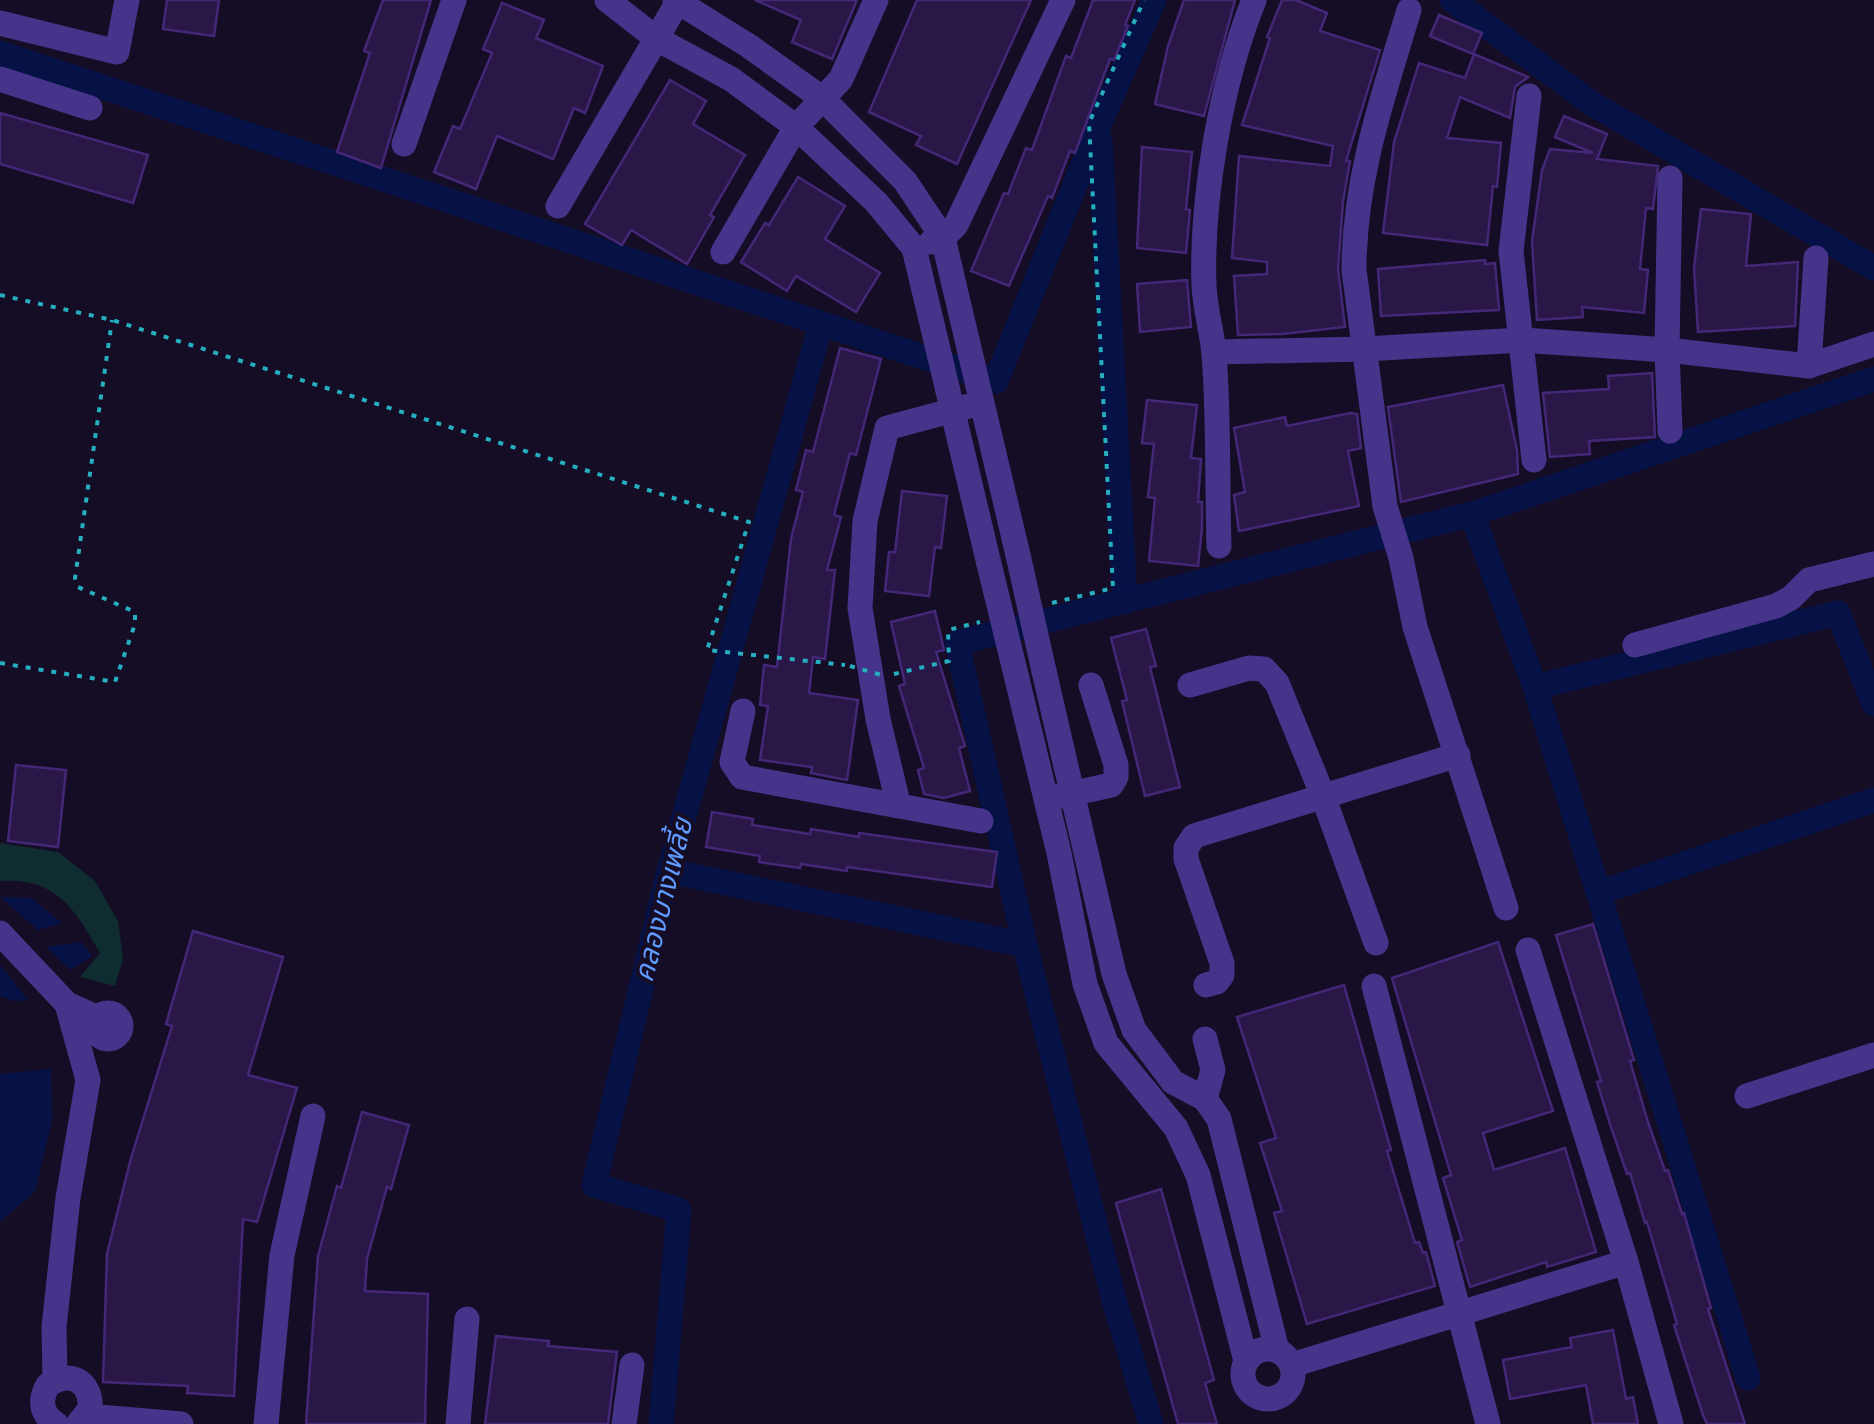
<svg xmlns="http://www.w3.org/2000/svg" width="1874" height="1424" font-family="Raleway,'Noto Sans Thai',sans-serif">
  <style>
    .green { fill: #0f2c30 }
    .water { fill: #061246 }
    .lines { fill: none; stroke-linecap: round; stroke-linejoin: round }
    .canal { stroke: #061246; stroke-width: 25 }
    .building { fill: #291748; stroke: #442776; stroke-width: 2.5 }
    .path { stroke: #25afc0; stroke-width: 4; stroke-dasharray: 5 8; stroke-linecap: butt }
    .minor { stroke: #453489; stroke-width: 25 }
    .path-bridge { stroke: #25afc0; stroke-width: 4; stroke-dasharray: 5 8; stroke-linecap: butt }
    .minor-bridge { stroke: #453489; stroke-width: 25 }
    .labels { text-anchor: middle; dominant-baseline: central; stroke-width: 8; stroke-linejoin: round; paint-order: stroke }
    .water-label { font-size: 28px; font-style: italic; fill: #5f9aff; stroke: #150d26 }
  </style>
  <rect width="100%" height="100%" fill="#150d26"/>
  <path class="green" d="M0,843L58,852L95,881L118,921L123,959L115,986L80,977L100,953C75,909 56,877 0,881Z"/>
  <g class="water">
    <polygon points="0,897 31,898 62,923 38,930"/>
    <polygon points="81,942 92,956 71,970 46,947"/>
    <polygon points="0,965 28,1000 29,1000 14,1001 0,996"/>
    <polygon points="51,1069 52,1121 35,1191 0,1222 0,1074"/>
  </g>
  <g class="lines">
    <g class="canal">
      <polyline points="1452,0 1591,103 1874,268"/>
      <polyline points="0,53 996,381 1099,125 1154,0"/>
      <polyline points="1100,140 1125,602"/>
      <polyline points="1472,514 1535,687 1748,1378"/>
      <polyline points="1535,687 1838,613 1874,704"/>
      <polyline points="669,871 1025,945"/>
      <polyline points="1598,893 1874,800"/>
      <polyline points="661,1424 679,1210 594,1185 669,871 821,324"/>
      <polyline points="1151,1424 1114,1300 1025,945 957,643 1472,514 1874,379"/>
    </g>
  </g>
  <g class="building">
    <polygon points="167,0 219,0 214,36 163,29"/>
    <polygon points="383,0 431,0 381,168 337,152 370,53 364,51"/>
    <polygon points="755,0 857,0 832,59 792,42 801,20"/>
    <polygon points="917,0 1031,0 957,164 916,145 921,136 869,112"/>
    <polygon points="1093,0 1135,0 1125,25 1128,26 1114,60 1110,59 1075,153 1070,151 1052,198 1048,196 1009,286 971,271 1004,193 1008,194 1026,148 1032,150 1066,56 1071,58"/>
    <polygon points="1184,0 1235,0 1204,116 1155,104 1168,46"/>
    <polygon points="1282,0 1296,0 1327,13 1320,31 1380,50 1346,161 1350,161 1343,201 1338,269 1345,327 1283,334 1238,335 1234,276 1267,274 1267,262 1232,258 1239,156 1330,166 1333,146 1242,125 1270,38 1267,37"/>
    <polygon points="502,3 544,20 536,38 603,66 585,113 574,108 553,159 497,136 476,189 434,172 453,126 460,129 492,53 483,49"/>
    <polygon points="1439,15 1482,33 1473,54 1430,36"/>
    <polygon points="1474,54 1528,77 1515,87 1510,118 1460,97 1447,138 1501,143 1497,187 1493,186 1487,245 1383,233 1394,142 1419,63 1465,78"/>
    <polygon points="670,80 706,101 693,124 745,155 710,215 714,217 687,264 631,230 622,245 585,224"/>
    <polygon points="0,113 148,155 133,203 0,164"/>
    <polygon points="1564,116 1607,134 1597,159 1658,166 1653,209 1646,208 1640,269 1648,270 1644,313 1582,307 1583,317 1537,320 1532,241 1542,170 1550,149 1593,153 1555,137"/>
    <polygon points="1142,147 1192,152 1186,209 1190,210 1186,253 1137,248"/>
    <polygon points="798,177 845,206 825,239 880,273 856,312 796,276 787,291 741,262 765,223 769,225"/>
    <polygon points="1701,209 1751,214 1746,266 1798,262 1795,326 1698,332 1694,268"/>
    <polygon points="1485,260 1485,264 1495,263 1499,310 1381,316 1378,269"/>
    <polygon points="1187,280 1191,327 1140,332 1137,284"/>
    <polygon points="840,348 881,359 856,455 850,453 834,515 841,517 827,570 835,570 825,659 813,657 809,693 858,700 847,780 811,773 812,767 760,760 768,706 760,705 764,665 777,667 791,539 803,492 796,490 806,450 813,452"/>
    <polygon points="1652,373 1655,437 1589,441 1590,454 1550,457 1543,393 1609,389 1608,376"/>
    <polygon points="1503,385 1517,450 1518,474 1401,502 1388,407"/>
    <polygon points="1147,400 1197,405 1191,458 1201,459 1198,502 1202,502 1202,528 1198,566 1149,561 1155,498 1148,497 1154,444 1142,443"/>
    <polygon points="1350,413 1357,414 1361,448 1348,451 1359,506 1239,531 1234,495 1245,492 1234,428 1285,417 1287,426"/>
    <polygon points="902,491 947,496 941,548 935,547 929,596 885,591 889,552 895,552"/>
    <polygon points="935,611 944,650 936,652 965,746 959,748 970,791 944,798 924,794 918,770 924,768 899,686 905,684 891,622"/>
    <polygon points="1146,629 1156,666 1150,667 1180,787 1145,796 1122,701 1127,700 1111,638"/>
    <polygon points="16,765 66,770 58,847 8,841"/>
    <polygon points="712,812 753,819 752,825 810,834 811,829 859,837 859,833 997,852 992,887 847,867 847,871 801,864 800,868 759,862 760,856 706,847"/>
    <polygon points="1593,924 1634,1060 1630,1061 1648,1122 1665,1171 1668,1170 1682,1214 1684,1213 1711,1308 1708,1309 1745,1424 1707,1424 1703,1415 1674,1325 1677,1324 1647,1222 1645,1223 1630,1173 1627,1174 1610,1124 1597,1082 1601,1081 1556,935"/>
    <polygon points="193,931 283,957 248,1075 297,1088 257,1222 243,1219 234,1396 187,1393 188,1386 103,1382 107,1254 131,1158 172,1026 166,1024"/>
    <polygon points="1498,942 1553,1111 1483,1133 1494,1170 1565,1148 1596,1252 1547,1267 1546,1262 1470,1287 1457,1242 1462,1240 1443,1178 1451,1175 1392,978"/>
    <polygon points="1344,985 1391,1150 1387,1151 1415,1243 1419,1242 1423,1253 1426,1252 1435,1286 1307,1324 1274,1213 1282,1211 1260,1143 1276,1138 1237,1017"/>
    <polygon points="362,1112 409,1125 391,1189 387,1187 367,1259 365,1291 428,1294 425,1424 306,1424 318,1256 337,1186 341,1188"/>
    <polygon points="1161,1189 1214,1380 1205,1383 1217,1424 1178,1424 1116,1203"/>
    <polygon points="1613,1330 1626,1399 1633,1397 1638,1424 1593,1424 1586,1385 1510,1399 1503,1360 1572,1347 1570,1338"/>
    <polygon points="496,1336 549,1341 548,1346 617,1352 608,1424 485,1424"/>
  </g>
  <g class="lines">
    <g class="path">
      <polyline points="0,295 112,320 749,522 707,650 845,665"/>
      <polyline points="1052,603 1113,588 1089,123 1144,0"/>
      <polyline points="0,663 115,682 135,624 135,612 78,587 75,578 112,320"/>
      <polyline points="894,674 949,661 948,630 980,622"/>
    </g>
    <g class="minor">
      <polyline points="607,0 657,39 731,79 796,127 876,202 914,248 989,564"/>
      <polyline points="675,0 749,46 823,99 905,181 943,238 1018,555"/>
      <path d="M1409,10C1383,96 1354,179 1354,270L1385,506L1401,558L1415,627L1506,908"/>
      <polyline points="0,23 117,52 127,0"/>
      <polyline points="0,79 90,108"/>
      <polyline points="1529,96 1511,251 1534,460"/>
      <polyline points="404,144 454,0"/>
      <polyline points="558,206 679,0"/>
      <polyline points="931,242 943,238 956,225 1063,0"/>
      <polyline points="723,252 796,127 841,79 876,0"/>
      <polyline points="1214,352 1365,349 1522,340 1667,350 1809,366 1874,344"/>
      <polyline points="1809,366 1816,258"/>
      <polyline points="1670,431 1667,350 1670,178"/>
      <path d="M1219,546C1217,482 1219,417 1214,354C1212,331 1205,309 1204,286C1201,198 1221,82 1254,0"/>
      <polyline points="1635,645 1776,606 1791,598 1809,580 1874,564"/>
      <polyline points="1044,671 1114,974 1134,1030 1173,1082 1205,1099 1219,1119 1277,1350"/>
      <polyline points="1017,679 1059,853 1085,984 1106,1043 1176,1128 1198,1175 1246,1361"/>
      <polyline points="1190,685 1249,668 1264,669 1277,683 1323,796 1376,943"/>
      <polyline points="743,711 732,762 742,777 981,821"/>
      <polyline points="1057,797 1111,785 1116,777 1116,765 1091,685"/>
      <polyline points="898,803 878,719 860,608 865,521 887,428 969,406"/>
      <polyline points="0,933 67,1004 98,1018"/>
      <polyline points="1528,950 1626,1262 1671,1424"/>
      <polyline points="1206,985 1217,982 1222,975 1222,963 1186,859 1186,848 1194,836 1458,755"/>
      <polyline points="1374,986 1488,1424"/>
      <circle cx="108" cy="1026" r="13"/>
      <polyline points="1205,1039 1213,1070 1205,1099"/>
      <polyline points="1747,1096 1874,1055"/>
      <circle cx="1268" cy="1374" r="25"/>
      <polyline points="1292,1365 1626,1262"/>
      <polyline points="55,1379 54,1327 68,1198 88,1080 67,1004"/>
      <polyline points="87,1416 181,1424"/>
      <path d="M56,1424C41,1414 39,1400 48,1385C70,1369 92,1382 90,1409L78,1424"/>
      <polyline points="266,1424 282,1255 313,1116"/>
      <polyline points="458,1424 467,1319"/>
      <polyline points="624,1424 632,1365"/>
    </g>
    <polyline class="path-bridge" points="850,666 885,676"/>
    <g class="minor-bridge">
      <polyline points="1018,555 1044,671"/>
      <polyline points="989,564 1017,679"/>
    </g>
  </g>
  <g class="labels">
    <g class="water-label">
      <text transform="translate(663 900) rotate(-76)">คลองบางเพลี้ย</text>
    </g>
  </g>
</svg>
